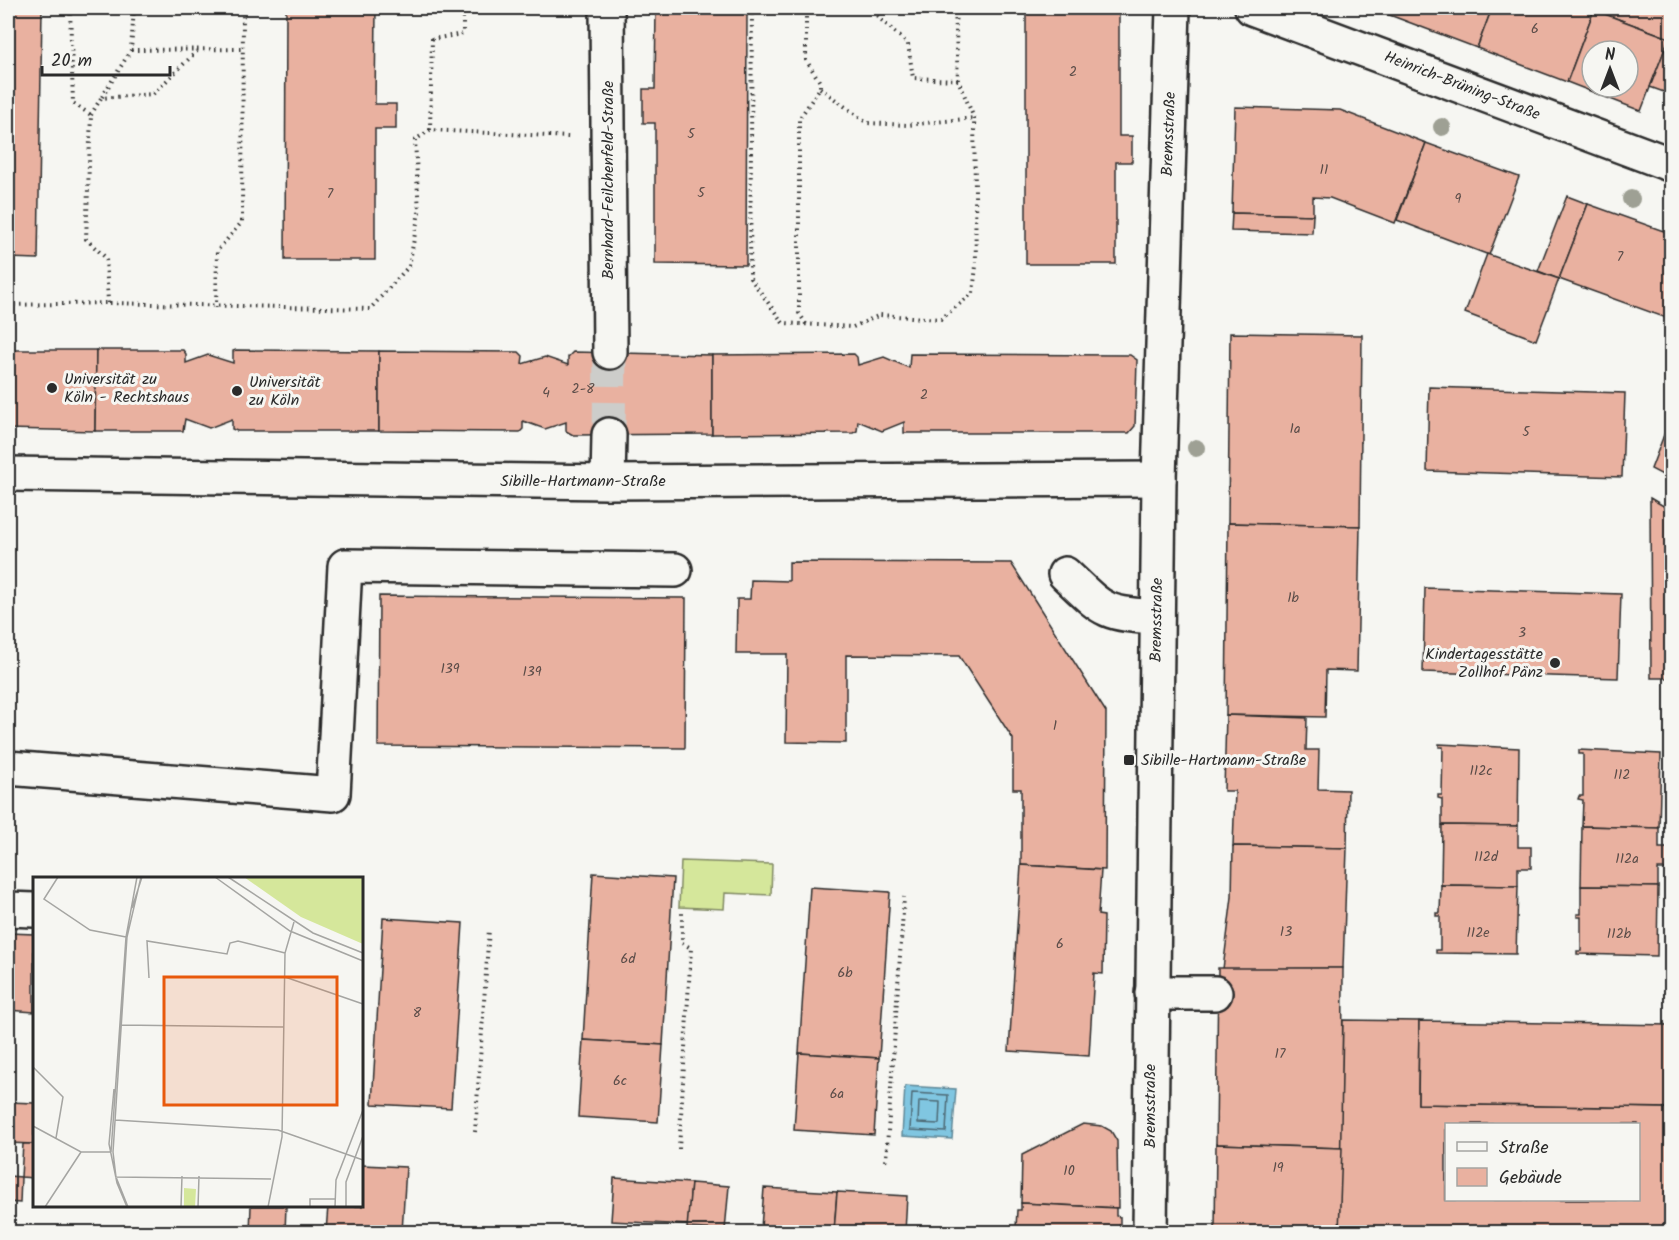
<svg xmlns="http://www.w3.org/2000/svg" width="1679" height="1240" font-family="Kalam,sans-serif">
  <style>
    .green { fill: #d5e79b; stroke: #808963; stroke-width: 1.5 }
    .water { fill: #80c6e1; stroke: #5e8898; stroke-width: 1.5 }
    .lines { fill: none; stroke-linecap: round; stroke-linejoin: round }
    .shore { stroke: #4d6974; stroke-width: 1.5 }
    .building { fill: #e9b1a0; stroke: #2b2b2b; stroke-width: 1.5; fill-rule: evenodd }
    .minor-tunnel { stroke: #cdcdca; stroke-width: 33; stroke-dasharray: 33 16; stroke-linecap: butt }
    .minor-casing { stroke: #2b2b2b; stroke-width: 38 }
    .path { stroke: #2b2b2b; stroke-width: 4; stroke-dasharray: 1.5 4.5; stroke-linecap: butt }
    .minor { stroke: #f6f6f2; stroke-width: 33 }
    .tree { fill: #9ea094 }
    .poi-dot { fill: #2b2b2b; stroke: #f6f6f2; stroke-width: 2 }
    .labels { text-anchor: middle; dominant-baseline: central; stroke-width: 6; stroke-linejoin: round; paint-order: stroke }
    .number-label { font-size: 14px; fill: #5a4c48 }
    .street-label { font-size: 16px; fill: #2b2b2b; stroke: #f6f6f2 }
    .poi-label { font-size: 16px; fill: #2b2b2b; stroke: #f6f6f2; text-anchor: start }
    .inset-road { fill: none; stroke: #a5a5a2; stroke-width: 1.5 }
    .view { fill: #e8590c; fill-opacity: 0.15; stroke: #e8590c; stroke-width: 3 }
    .inset-edge { fill: none; stroke: #2b2b2b; stroke-width: 3 }
  </style>
  <rect width="100%" height="100%" fill="#f6f6f2"/>
  <filter id="ink" filterUnits="userSpaceOnUse"><feTurbulence type="fractalNoise" baseFrequency=".0167" numOctaves="2"/><feDisplacementMap in="SourceGraphic" scale="12" xChannelSelector="R" yChannelSelector="G"/><feConvolveMatrix kernelMatrix="1 2 1 2 8 2 1 2 1" color-interpolation-filters="sRGB"/></filter>
  <g filter="url(#ink)">
    <polygon class="green" points="681,861 772,864 771,895 725,893 724,909 679,907"/>
    <polygon class="water" points="905,1086 956,1089 952,1139 902,1136"/>
    <g class="lines">
      <g class="shore">
        <polygon points="912,1093 948,1095 946,1132 910,1130"/>
        <polygon points="919,1101 940,1102 939,1124 918,1123"/>
      </g>
    </g>
    <g class="building">
      <polygon points="8,8 42,8 38,259 8,258"/>
      <polygon points="286,8 376,8 375,104 396,104 396,129 375,129 375,260 285,260"/>
      <polygon points="656,8 747,8 746,265 655,264 655,123 643,123 643,89 655,89"/>
      <polygon points="1026,8 1119,8 1119,136 1132,136 1132,162 1116,162 1116,264 1026,264"/>
      <polygon points="1390,8 1492,8 1477,48 1387,14"/>
      <polygon points="1492,8 1594,10 1567,82 1477,48"/>
      <polygon points="1595,8 1672,8 1672,31 1669,38 1594,10"/>
      <path d="M1594,10L1669,38L1641,111L1567,82ZM1592,51H1628V87H1592Z"/>
      <polygon points="1672,31 1672,95 1650,87"/>
      <polygon points="1235,107 1340,110 1426,143 1395,223 1330,198 1313,197 1313,215 1232,213"/>
      <polygon points="1426,143 1519,177 1489,255 1397,220"/>
      <polygon points="1567,196 1588,204 1559,279 1538,271"/>
      <polygon points="1588,204 1672,234 1672,320 1559,279"/>
      <polygon points="1232,213 1313,215 1312,233 1231,231"/>
      <polygon points="1487,254 1559,279 1536,340 1465,313"/>
      <polygon points="1230,333 1362,335 1360,526 1228,523"/>
      <polygon points="9,350 96,350 95,431 8,429"/>
      <polygon points="96,350 183,350 186,354 186,363 208,355 233,363 233,351 236,350 379,351 379,431 237,431 232,429 232,419 209,428 185,419 183,431 95,431"/>
      <polygon points="379,351 519,352 523,356 522,364 545,357 568,365 568,357 573,352 712,355 712,434 573,435 566,431 566,422 545,429 523,421 523,429 520,432 379,431"/>
      <polygon points="854,354 857,357 858,365 884,357 909,368 910,354 1130,355 1137,360 1135,426 1129,433 904,433 904,422 882,431 858,421 857,431 853,433 712,434 712,355"/>
      <polygon points="1429,387 1625,393 1622,477 1427,471"/>
      <polygon points="1667,427 1672,429 1672,480 1651,469"/>
      <polygon points="1650,498 1672,511 1672,678 1651,678"/>
      <polygon points="1228,523 1360,526 1357,671 1326,670 1325,717 1226,715"/>
      <polygon points="789,562 1011,563 1106,712 1105,870 1021,865 1021,789 1013,789 1013,739 959,656 846,655 846,743 786,742 787,654 736,654 737,599 750,599 751,580 789,581"/>
      <polygon points="1425,588 1621,594 1618,678 1423,672"/>
      <polygon points="379,596 686,598 685,748 378,746"/>
      <polygon points="1226,715 1307,718 1306,750 1319,750 1318,789 1348,790 1347,848 1233,846 1235,791 1224,791"/>
      <polygon points="1439,744 1519,748 1518,826 1442,825 1442,799 1438,798 1438,795 1442,795 1443,747 1439,747"/>
      <polygon points="1579,750 1661,754 1659,828 1582,826 1583,800 1578,799 1579,796 1583,796 1583,754 1579,754"/>
      <polygon points="1442,825 1518,826 1518,847 1531,847 1531,868 1518,868 1518,886 1441,885"/>
      <polygon points="1582,826 1659,828 1659,848 1671,848 1671,869 1658,869 1658,887 1581,886"/>
      <polygon points="1233,846 1347,848 1343,968 1223,969 1232,897"/>
      <polygon points="1021,865 1101,870 1098,915 1104,916 1103,974 1094,973 1089,1056 1009,1051"/>
      <polygon points="593,873 673,878 663,1045 583,1040"/>
      <polygon points="1441,885 1518,886 1516,954 1436,953 1436,950 1440,950 1440,916 1436,916 1436,913 1440,913"/>
      <polygon points="1581,886 1658,887 1657,956 1577,954 1577,951 1581,951 1581,917 1577,917 1577,914 1581,914"/>
      <polygon points="810,887 890,892 879,1058 799,1053"/>
      <polygon points="383,918 463,923 451,1108 372,1104"/>
      <polygon points="8,933 34,934 34,1012 8,1010"/>
      <polygon points="1218,968 1343,968 1342,1148 1216,1144"/>
      <path d="M1343,1020L1419,1021L1418,1104L1672,1108V1232H1339ZM1446,1124H1638V1200H1446Z"/>
      <polygon points="1419,1021 1672,1025 1672,1108 1418,1104"/>
      <polygon points="583,1040 663,1045 658,1122 578,1117"/>
      <polygon points="799,1053 879,1058 874,1135 794,1130"/>
      <polygon points="8,1102 34,1103 34,1144 8,1143"/>
      <polygon points="1083,1124 1102,1126 1111,1131 1117,1141 1118,1208 1021,1203 1022,1155"/>
      <polygon points="23,1144 34,1144 34,1178 21,1177"/>
      <polygon points="1216,1144 1342,1148 1339,1232 1215,1232"/>
      <polygon points="362,1165 406,1167 402,1232 326,1232 328,1206 362,1206"/>
      <polygon points="8,1176 21,1177 20,1203 8,1202"/>
      <polygon points="614,1178 691,1183 688,1225 611,1221"/>
      <polygon points="691,1183 729,1186 725,1230 687,1228"/>
      <polygon points="764,1188 837,1192 834,1232 761,1228"/>
      <polygon points="837,1192 907,1196 905,1232 834,1232"/>
      <polygon points="1021,1203 1116,1208 1116,1216 1120,1217 1120,1232 1020,1232 1020,1228 1016,1228 1017,1210 1021,1210"/>
      <polygon points="251,1206 286,1206 285,1232 250,1232"/>
    </g>
    <g class="lines">
      <polyline class="minor-tunnel" points="609,435 610,352"/>
      <g class="minor-casing">
        <g id="minor">
          <polyline points="607,8 610,352"/>
          <polyline points="1252,8 1672,165"/>
          <polyline points="8,474 608,482 1159,479"/>
          <polyline points="608,482 609,435"/>
          <path d="M1065,574C1104,611 1103,614 1157,617"/>
          <polyline points="8,768 333,794 345,566 675,570"/>
          <polyline points="8,909 34,910"/>
          <polyline points="1152,993 1215,993"/>
          <polyline points="1150,1232 1159,479 1173,8"/>
        </g>
      </g>
      <g class="path">
        <polyline points="70,8 73,103 91,115 86,239 106,258 108,303"/>
        <polyline points="752,8 750,278 783,323 853,327 880,315 941,319 973,293 976,266 974,118 958,80 955,8"/>
        <polyline points="868,8 908,44 913,78 958,80"/>
        <polyline points="131,50 243,49"/>
        <polyline points="820,88 867,123 907,125 974,118"/>
        <polyline points="102,97 131,50 134,8"/>
        <polyline points="91,115 101,98 153,94 197,51"/>
        <polyline points="430,130 432,39 463,34 463,8"/>
        <polyline points="8,305 108,303 370,309 409,266 419,212 415,140 430,130 569,137"/>
        <polyline points="216,308 217,251 242,222 243,8"/>
        <polyline points="806,324 799,313 799,119 820,88 820,82 806,60 806,8"/>
        <polyline points="475,1132 489,929"/>
        <polyline points="679,1149 691,948 682,943 682,911"/>
        <polyline points="886,1161 904,897"/>
      </g>
      <use href="#minor" class="minor"/>
    </g>
    <g class="tree">
      <circle cx="1442" cy="127" r="9"/>
      <circle cx="1631" cy="199" r="9"/>
      <circle cx="1196" cy="448" r="9"/>
    </g>
  </g>
  <g class="poi-dot">
    <circle cx="52" cy="388" r="6"/>
    <circle cx="237" cy="391" r="6"/>
    <circle cx="1555" cy="663" r="6"/>
    <rect x="1123" y="754" width="12" height="12" rx="3"/>
  </g>
  <g class="labels">
    <g class="number-label">
      <text x="1535" y="29">6</text>
      <text x="1073" y="72">2</text>
      <text x="691" y="134">5</text>
      <text x="1324" y="170">11</text>
      <text x="701" y="193">5</text>
      <text x="330" y="194">7</text>
      <text x="1458" y="199">9</text>
      <text x="1620" y="257">7</text>
      <text x="583" y="389">2-8</text>
      <text x="546" y="393">4</text>
      <text x="924" y="395">2</text>
      <text x="1295" y="429">1a</text>
      <text x="1526" y="432">5</text>
      <text x="1293" y="598">1b</text>
      <text x="1522" y="633">3</text>
      <text x="450" y="669">139</text>
      <text x="532" y="672">139</text>
      <text x="1055" y="726">1</text>
      <text x="1481" y="771">112c</text>
      <text x="1622" y="775">112</text>
      <text x="1486" y="857">112d</text>
      <text x="1627" y="859">112a</text>
      <text x="1286" y="932">13</text>
      <text x="1478" y="933">112e</text>
      <text x="1619" y="934">112b</text>
      <text x="1060" y="944">6</text>
      <text x="628" y="959">6d</text>
      <text x="845" y="973">6b</text>
      <text x="417" y="1013">8</text>
      <text x="1280" y="1054">17</text>
      <text x="620" y="1081">6c</text>
      <text x="837" y="1094">6a</text>
      <text x="1278" y="1168">19</text>
      <text x="1069" y="1171">10</text>
    </g>
    <g class="street-label">
      <text transform="translate(1462 86) rotate(21)">Heinrich-Brüning-Straße</text>
      <text transform="translate(1169 134) rotate(-88)">Bremsstraße</text>
      <text transform="translate(608 180) rotate(-90)">Bernhard-Feilchenfeld-Straße</text>
      <text x="583" y="481">Sibille-Hartmann-Straße</text>
      <text transform="translate(1157 620) rotate(-89)">Bremsstraße</text>
      <text transform="translate(1150 1106) rotate(-90)">Bremsstraße</text>
    </g>
    <g class="poi-label">
      <text x="64" y="379">Universität zu<tspan x="64" dy="18">Köln - Rechtshaus</tspan></text>
      <text x="249" y="382">Universität<tspan x="249" dy="18">zu Köln</tspan></text>
      <text x="1543" y="654" text-anchor="end">Kindertagesstätte<tspan x="1543" dy="18">Zollhof Pänz</tspan></text>
      <text x="1141" y="760">Sibille-Hartmann-Straße</text>
    </g>
  </g>
  <g transform="translate(33 877)">
    <rect width="330" height="330" fill="#f6f6f2"/>
    <path d="M211,0H330V67L268,40ZM151,311L163,312L162,330H151Z" fill="#d5e79b"/>
    <path class="inset-road" d="M25,0L11,22L57,53L93,60M182,0L257,54L330,84M195,0L280,56L330,76M99,31L109,0M252,100L330,127M116,101L114,64L194,77L197,66L205,64L252,76M87,148L251,150M0,190L30,220L23,261M81,212L76,267L84,306L94,330M82,243L245,253L330,283M0,249L48,275H78M78,275L93,60L104,0M82,300L238,302M12,330L48,275M95,330L83,300L80,275L94,60L108,0M148,330L149,299M165,330L166,299M235,330L249,260L252,76L261,45M277,330V322H302M302,330L303,303L330,233M313,330V305L330,259"/>
    <path class="view" d="M131,100H304V228H131Z"/>
    <rect width="330" height="330" class="inset-edge"/>
  </g>
  <rect width="1679" height="1240" fill="none" stroke="#f6f6f2" stroke-width="30"/>
  <rect x="15" y="15" width="1649" height="1210" fill="none" stroke="#2b2b2b" stroke-width="2" filter="url(#ink)"/>
  <rect x="1445" y="1123" width="195" height="78" fill="#f6f6f2" stroke="#a5a5a2" stroke-width="1.5"/>
  <rect x="1457" y="1142" width="30" height="9" fill="#f6f6f2" stroke="#a5a5a2" stroke-width="1.5"/>
  <text x="1499" y="1153" font-size="18" fill="#2b2b2b">Straße</text>
  <rect x="1457" y="1168" width="30" height="18" fill="#e9b1a0" stroke="#a5a5a2" stroke-width="1.5"/>
  <text x="1499" y="1183" font-size="18" fill="#2b2b2b">Gebäude</text>
  <g transform="translate(1610 69)"><circle r="28" fill="#f6f6f2" stroke="#a5a5a2" stroke-width="1.5"/>
  <path d="M0-4.5L10 22L0 15L-10 22Z" fill="#2b2b2b"/>
  <text y="-9" font-size="16" font-weight="bold" text-anchor="middle" fill="#2b2b2b">N</text>
  </g>
  <path d="M42 66v9h128v-9" fill="none" stroke="#2b2b2b" stroke-width="3"/>
  <text x="51" y="66" font-size="18" fill="#2b2b2b" stroke="#f6f6f2" stroke-width="4.5" paint-order="stroke">20 m</text>
</svg>
